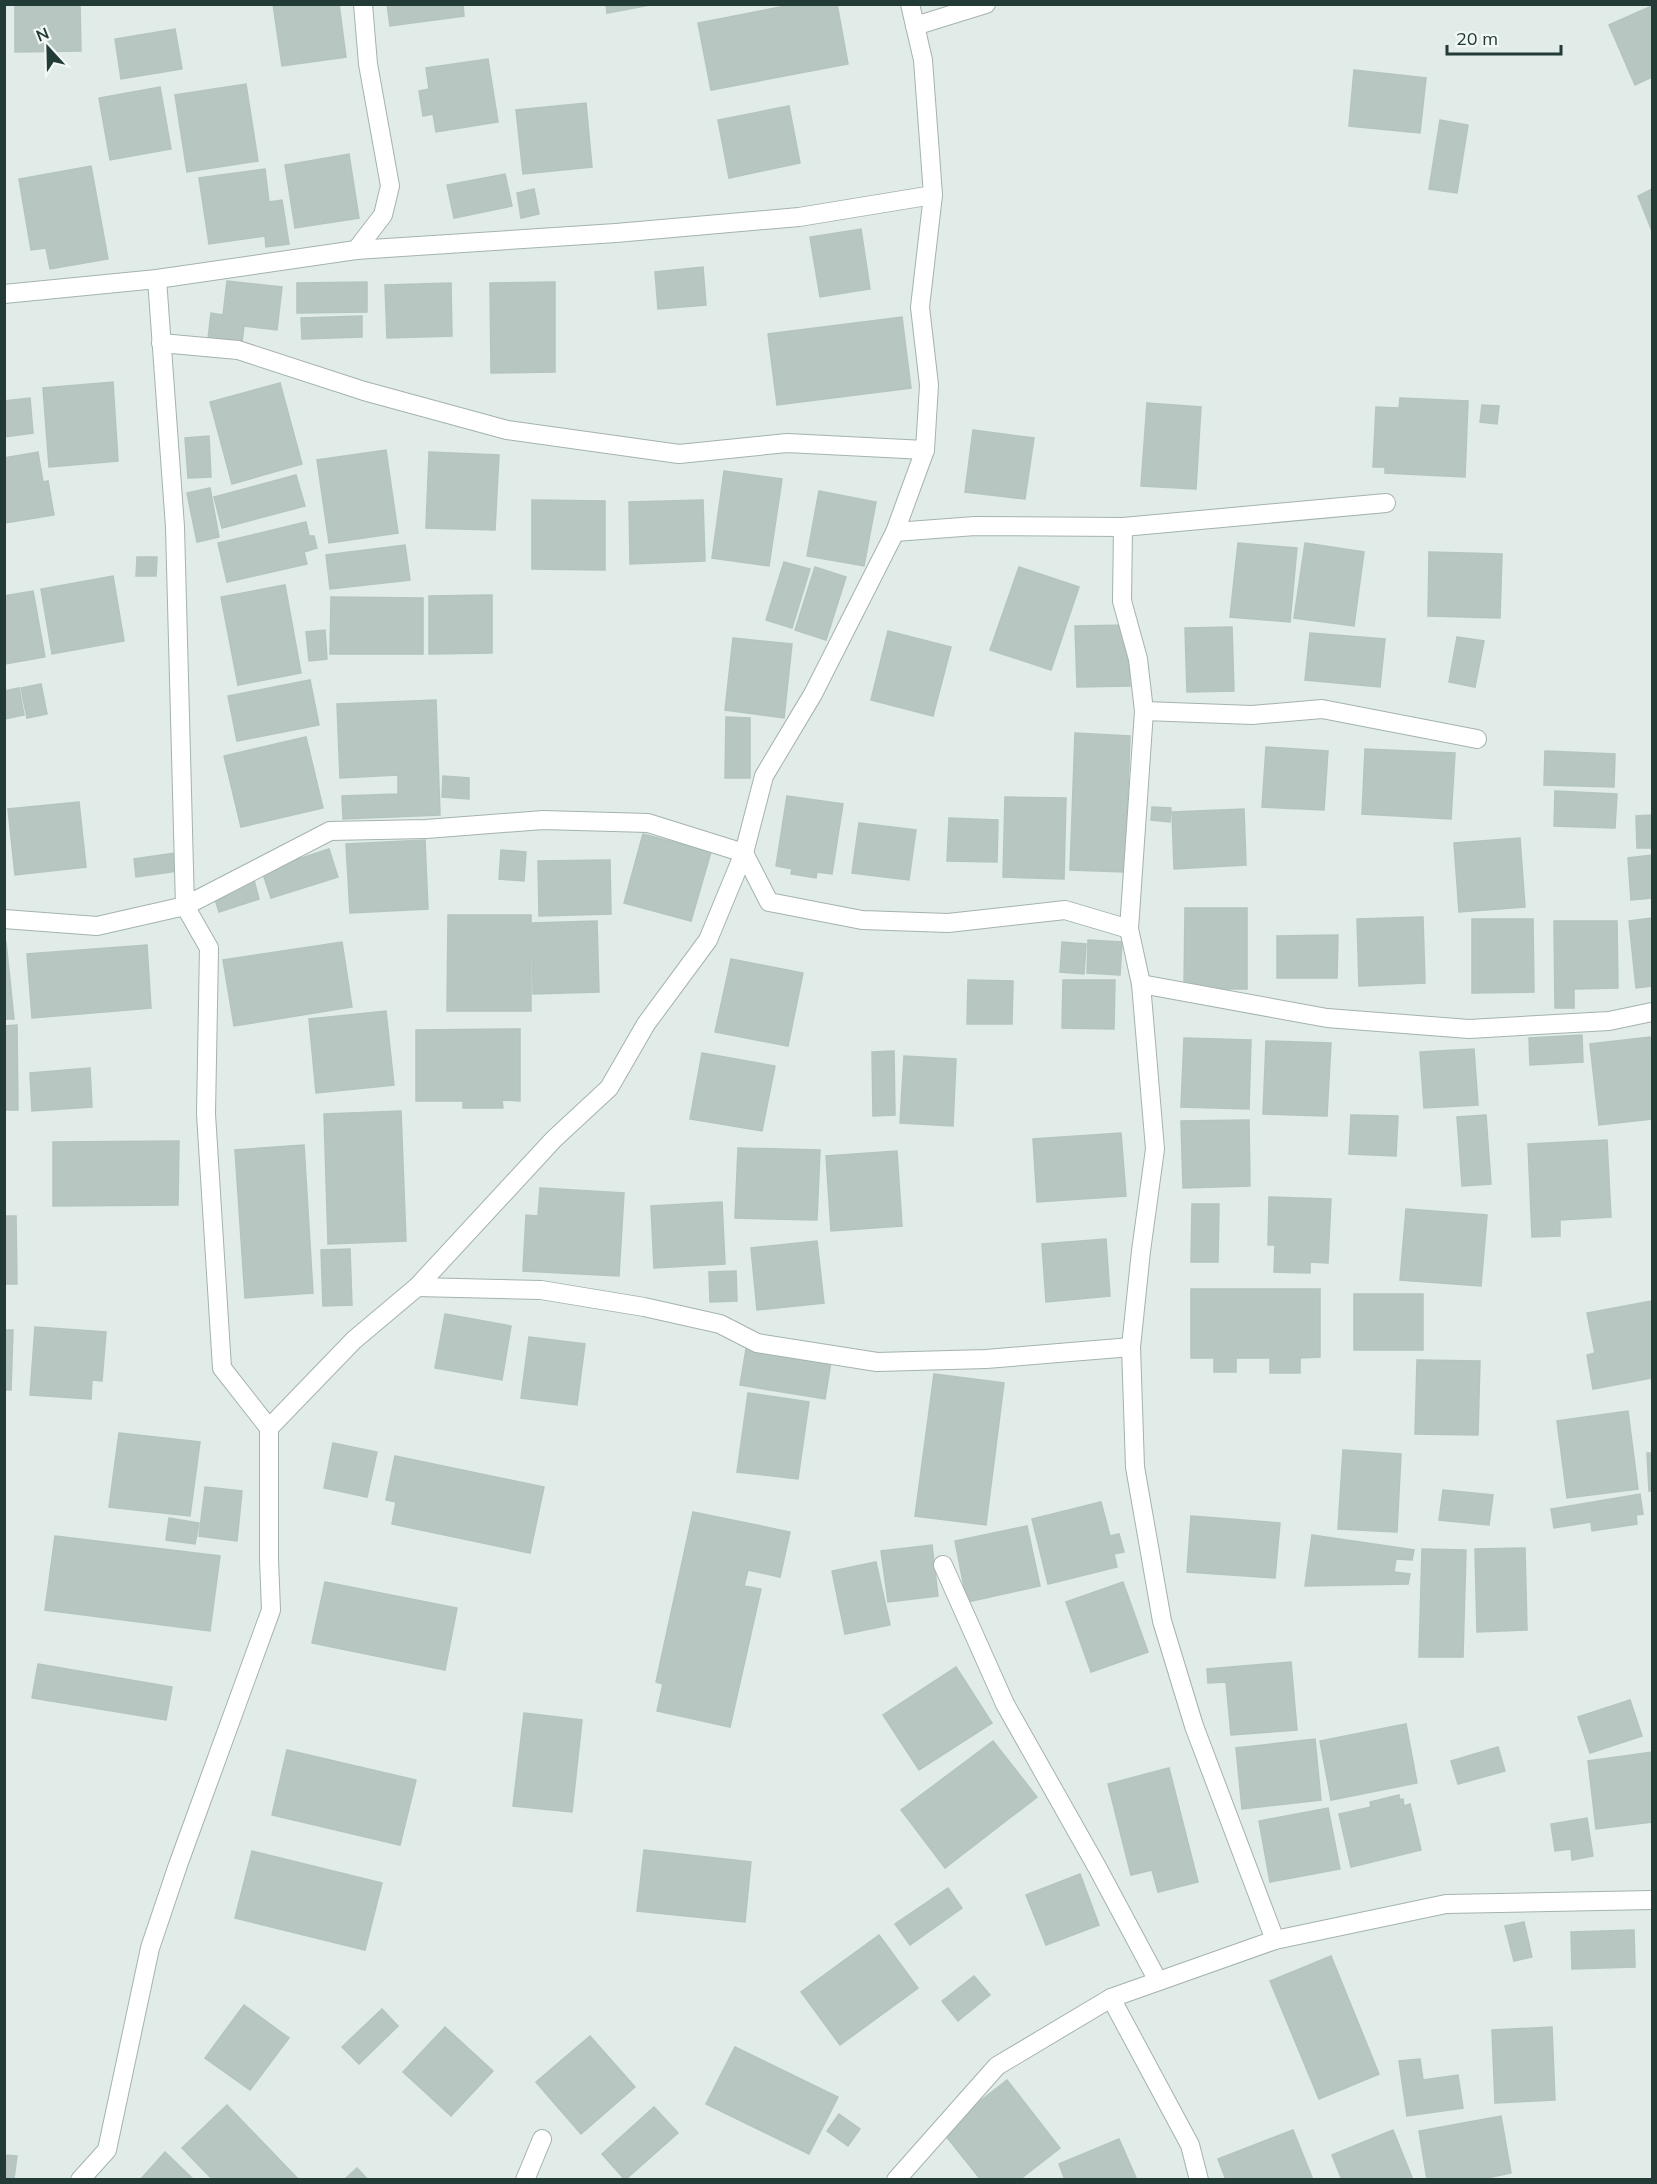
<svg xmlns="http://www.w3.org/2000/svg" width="1657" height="2184" font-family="Mulish,sans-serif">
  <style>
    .building { fill: #b7c6c1; stroke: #b4c5bf; stroke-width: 1.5 }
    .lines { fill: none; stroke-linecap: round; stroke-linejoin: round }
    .minor-casing { stroke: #a4b3ae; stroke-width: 20 }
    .minor { stroke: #fff; stroke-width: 18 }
  </style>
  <rect width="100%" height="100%" fill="#e1ebe7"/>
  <g class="building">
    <polygon points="15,4 80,4 81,51 15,52"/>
    <polygon points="273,4 339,4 346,57 282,66"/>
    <polygon points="387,4 463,4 464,16 390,26"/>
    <polygon points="606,4 655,4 607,13"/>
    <polygon points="796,4 837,4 848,64 711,90 698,23"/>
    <polygon points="1652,6 1652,77 1635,85 1609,25"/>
    <polygon points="175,29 182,69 121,79 115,39"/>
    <polygon points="488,59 498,122 436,132 433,114 423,116 419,91 429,89 426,68"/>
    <polygon points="1354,70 1426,78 1420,133 1349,126"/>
    <polygon points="246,84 258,161 187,172 175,95"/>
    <polygon points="160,87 171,149 110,160 99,98"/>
    <polygon points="586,103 592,167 523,174 516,110"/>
    <polygon points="789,106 800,163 729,178 718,120"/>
    <polygon points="1440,120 1468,125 1457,193 1429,189"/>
    <polygon points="349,154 359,218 295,228 285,165"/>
    <polygon points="91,166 108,259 50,269 46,248 31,250 19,179"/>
    <polygon points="265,169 269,202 282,200 289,244 266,247 265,236 209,244 199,178"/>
    <polygon points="505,174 512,206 454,218 447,185"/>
    <polygon points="534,189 539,214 521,218 517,193"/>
    <polygon points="1652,189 1652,231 1638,196"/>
    <polygon points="861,229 870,289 820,297 810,237"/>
    <polygon points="703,267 706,305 658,309 655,272"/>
    <polygon points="227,281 282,287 277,330 244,326 242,343 208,339 211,313 223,315"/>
    <polygon points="367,282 367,312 297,313 297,283"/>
    <polygon points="555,282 555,372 491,373 490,283"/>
    <polygon points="451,283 452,336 387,338 385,285"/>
    <polygon points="362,316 362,337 302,339 301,318"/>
    <polygon points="902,317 911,388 777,405 768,334"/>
    <polygon points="113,382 118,461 49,467 43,388"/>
    <polygon points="280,383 302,464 232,484 210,402"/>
    <polygon points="30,398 33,433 4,437 4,401"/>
    <polygon points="1400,398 1468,401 1465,477 1385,473 1385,467 1373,467 1376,407 1399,408"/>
    <polygon points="1147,403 1201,407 1196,489 1141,486"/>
    <polygon points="1482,405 1499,406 1497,424 1480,422"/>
    <polygon points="973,430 1034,438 1025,499 965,492"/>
    <polygon points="209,436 211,477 188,478 185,438"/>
    <polygon points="386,450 398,533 329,543 317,460"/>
    <polygon points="38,452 43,482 48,481 54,515 4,523 4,458"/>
    <polygon points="429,452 499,455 495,530 426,528"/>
    <polygon points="724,471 782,479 769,566 712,558"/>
    <polygon points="296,475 305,506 222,528 214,497"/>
    <polygon points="210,488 219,537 197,542 187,493"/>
    <polygon points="819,491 876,502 864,566 807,556"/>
    <polygon points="532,500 605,501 605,570 532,569"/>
    <polygon points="703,500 705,561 630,564 629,502"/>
    <polygon points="306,522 309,536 314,536 317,548 304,552 307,564 227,582 218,543"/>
    <polygon points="1238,543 1297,548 1290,622 1230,617"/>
    <polygon points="1305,543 1364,552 1354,626 1294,618"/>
    <polygon points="405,545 410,580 330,589 326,555"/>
    <polygon points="1429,552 1502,554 1500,618 1428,616"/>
    <polygon points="137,557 157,557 156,576 136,576"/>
    <polygon points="784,562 810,569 792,628 766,620"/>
    <polygon points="815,567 846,577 826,640 795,630"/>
    <polygon points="1019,567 1079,587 1051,670 990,650"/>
    <polygon points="113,576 124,641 52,654 41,589"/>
    <polygon points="285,585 301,673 238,685 221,597"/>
    <polygon points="33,591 45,657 4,664 4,596"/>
    <polygon points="492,595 492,653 429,654 429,596"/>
    <polygon points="331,597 423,598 423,654 330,654"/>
    <polygon points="1128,625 1130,686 1077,687 1075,626"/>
    <polygon points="1232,627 1234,691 1187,692 1185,628"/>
    <polygon points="325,630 327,659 309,661 306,632"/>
    <polygon points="888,631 951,647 933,716 871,700"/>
    <polygon points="1310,633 1385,639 1380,687 1305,680"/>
    <polygon points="1457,637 1484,641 1475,687 1449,682"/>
    <polygon points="733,638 792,644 784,718 725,710"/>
    <polygon points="310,680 319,725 237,741 228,696"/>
    <polygon points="41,684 47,714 27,718 21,688"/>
    <polygon points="19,688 24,715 4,719 4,691"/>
    <polygon points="436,700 440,815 343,819 342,796 398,794 398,775 340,778 337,704"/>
    <polygon points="726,717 750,718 750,778 725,778"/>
    <polygon points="1075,733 1130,736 1125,872 1070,870"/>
    <polygon points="306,737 323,808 241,827 224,756"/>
    <polygon points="1266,747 1328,751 1324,810 1262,807"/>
    <polygon points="1365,749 1455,753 1451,819 1362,814"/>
    <polygon points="1545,751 1615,754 1614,787 1544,785"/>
    <polygon points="443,776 469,778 469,799 442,797"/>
    <polygon points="1555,791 1617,794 1615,828 1554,826"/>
    <polygon points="787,796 843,804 832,874 817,872 816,878 791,874 792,869 776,866"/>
    <polygon points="1005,797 1066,798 1064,879 1003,877"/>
    <polygon points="79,802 86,867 15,875 8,809"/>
    <polygon points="1152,807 1171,808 1170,822 1151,820"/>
    <polygon points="1244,809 1246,865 1174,869 1172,812"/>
    <polygon points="1652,815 1652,848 1637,848 1636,816"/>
    <polygon points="949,818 998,820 997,862 947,861"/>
    <polygon points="859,823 916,830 909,880 852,873"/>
    <polygon points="643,834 711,852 691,921 624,903"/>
    <polygon points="1520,838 1525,907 1459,912 1454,843"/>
    <polygon points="425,840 428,909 350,913 346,844"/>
    <polygon points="329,849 338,877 271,898 262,871"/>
    <polygon points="501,850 526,852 524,881 499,879"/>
    <polygon points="175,853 177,871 136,877 134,859"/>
    <polygon points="1652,855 1652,898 1631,900 1628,858"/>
    <polygon points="610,860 611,914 539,916 538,861"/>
    <polygon points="254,880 259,899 219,912 213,893"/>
    <polygon points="1185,908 1247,908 1247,989 1184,989"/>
    <polygon points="448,915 531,915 531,1011 447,1011"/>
    <polygon points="1423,917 1425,983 1359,986 1357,919"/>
    <polygon points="1652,918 1652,986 1636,988 1629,921"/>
    <polygon points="1472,919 1533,919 1534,992 1472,993"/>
    <polygon points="597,921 599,992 533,994 532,923"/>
    <polygon points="1554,921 1617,921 1618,988 1574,989 1574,1008 1555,1008"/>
    <polygon points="1338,935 1337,978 1277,978 1277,936"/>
    <polygon points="1088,940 1122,942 1120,975 1087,973"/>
    <polygon points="4,942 6,942 14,1019 4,1019"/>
    <polygon points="342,942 352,1007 234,1026 223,960"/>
    <polygon points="1062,942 1086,944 1084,974 1060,972"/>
    <polygon points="147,945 151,1008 32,1018 27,954"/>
    <polygon points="731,959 803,973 788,1046 715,1032"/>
    <polygon points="968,980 1013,981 1012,1024 967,1024"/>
    <polygon points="1063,980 1115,980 1114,1029 1062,1028"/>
    <polygon points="386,1011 394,1085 316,1093 309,1019"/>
    <polygon points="17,1025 18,1110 4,1110 4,1026"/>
    <polygon points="520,1029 520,1101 502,1100 503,1108 463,1108 463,1101 416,1101 416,1030"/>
    <polygon points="1582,1035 1583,1062 1530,1065 1529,1038"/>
    <polygon points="1650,1037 1652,1063 1652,1119 1599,1125 1590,1044"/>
    <polygon points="1184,1038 1251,1040 1249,1109 1181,1107"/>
    <polygon points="1266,1041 1331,1043 1327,1116 1263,1114"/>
    <polygon points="1474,1049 1478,1105 1424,1108 1420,1052"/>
    <polygon points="894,1051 895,1115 873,1116 872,1052"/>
    <polygon points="702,1053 775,1066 762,1131 690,1119"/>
    <polygon points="904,1056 956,1059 953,1126 900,1123"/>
    <polygon points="90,1068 92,1107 32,1111 30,1073"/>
    <polygon points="401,1111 406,1241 328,1244 324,1114"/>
    <polygon points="1351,1115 1398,1116 1396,1156 1349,1154"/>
    <polygon points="1486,1115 1491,1184 1462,1186 1457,1117"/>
    <polygon points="1249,1120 1250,1186 1183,1188 1181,1121"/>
    <polygon points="1121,1133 1126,1196 1037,1202 1033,1139"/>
    <polygon points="1607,1140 1611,1217 1560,1220 1560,1236 1532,1237 1528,1144"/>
    <polygon points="179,1141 178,1205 53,1206 53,1142"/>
    <polygon points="304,1145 313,1293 245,1298 235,1150"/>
    <polygon points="738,1148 820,1150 817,1220 735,1218"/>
    <polygon points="897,1151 902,1226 831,1231 826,1156"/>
    <polygon points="540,1188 624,1193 619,1276 523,1271 526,1215 538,1216"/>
    <polygon points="1269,1197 1331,1199 1328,1263 1310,1262 1310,1273 1274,1272 1275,1245 1268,1245"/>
    <polygon points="722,1202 725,1264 654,1268 651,1206"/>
    <polygon points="1192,1204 1219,1204 1218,1262 1191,1262"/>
    <polygon points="1406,1209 1487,1215 1481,1286 1400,1280"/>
    <polygon points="4,1216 16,1216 17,1284 4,1284"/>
    <polygon points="1106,1239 1110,1296 1046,1302 1042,1244"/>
    <polygon points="817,1241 824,1303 757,1310 751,1248"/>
    <polygon points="350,1249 352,1305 323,1306 321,1250"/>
    <polygon points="736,1271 737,1301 710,1302 709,1272"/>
    <polygon points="1191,1289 1320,1289 1320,1357 1300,1358 1300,1373 1270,1373 1270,1358 1236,1358 1236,1372 1214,1372 1214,1358 1191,1358"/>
    <rect x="1354" y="1294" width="69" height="56"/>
    <polygon points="1652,1301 1652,1378 1593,1389 1587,1355 1595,1353 1587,1313"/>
    <polygon points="445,1314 511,1326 502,1380 435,1368"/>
    <polygon points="35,1327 106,1332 102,1381 92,1380 91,1399 30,1395"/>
    <polygon points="4,1330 13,1330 11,1390 4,1390"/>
    <polygon points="529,1337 585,1344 577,1405 521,1398"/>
    <polygon points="746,1349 831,1362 825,1399 740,1385"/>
    <polygon points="1417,1360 1480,1361 1478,1435 1415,1434"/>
    <polygon points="934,1374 1004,1383 986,1525 915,1516"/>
    <polygon points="748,1393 809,1402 798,1479 737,1472"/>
    <polygon points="1628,1411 1638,1489 1567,1498 1557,1421"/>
    <polygon points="119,1433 200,1442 190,1516 109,1507"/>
    <polygon points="333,1443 377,1452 367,1497 324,1488"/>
    <polygon points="1343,1450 1401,1454 1397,1532 1338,1529"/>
    <polygon points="1647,1453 1652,1453 1652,1491 1649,1491"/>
    <polygon points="395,1456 544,1487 530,1553 392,1524 396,1502 386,1500"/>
    <polygon points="205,1487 242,1491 237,1541 199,1536"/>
    <polygon points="1443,1490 1493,1495 1489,1525 1439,1520"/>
    <polygon points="1640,1494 1643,1514 1636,1515 1637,1524 1592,1531 1591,1522 1554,1528 1551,1509"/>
    <polygon points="1101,1502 1110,1536 1119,1534 1124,1552 1114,1554 1117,1567 1048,1584 1032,1519"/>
    <polygon points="693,1512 790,1532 780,1577 748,1570 744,1586 761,1589 730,1727 657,1711 663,1684 656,1682"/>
    <polygon points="1191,1516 1280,1523 1275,1578 1187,1572"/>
    <polygon points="169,1518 199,1523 195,1544 166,1540"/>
    <polygon points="1027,1526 1040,1586 967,1602 955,1541"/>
    <polygon points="1312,1535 1414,1550 1412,1560 1396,1559 1394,1572 1410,1574 1408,1584 1305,1586"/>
    <polygon points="55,1536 220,1556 210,1631 45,1610"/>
    <polygon points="932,1545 938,1596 888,1602 881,1551"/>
    <polygon points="1525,1548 1527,1630 1477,1632 1475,1549"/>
    <polygon points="1422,1549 1466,1550 1463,1657 1419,1657"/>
    <polygon points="876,1562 890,1625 845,1634 832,1571"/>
    <polygon points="325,1582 457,1608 445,1670 312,1643"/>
    <polygon points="1123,1582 1148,1652 1091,1672 1066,1602"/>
    <polygon points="1291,1662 1297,1730 1231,1735 1226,1682 1208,1683 1207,1669"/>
    <polygon points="38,1664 172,1687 166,1720 32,1698"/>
    <polygon points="956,1667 992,1723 919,1770 883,1715"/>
    <polygon points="1630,1700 1642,1736 1590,1753 1578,1717"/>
    <polygon points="524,1713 582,1720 572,1812 513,1806"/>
    <polygon points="1406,1724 1417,1783 1331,1800 1320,1741"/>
    <polygon points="1315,1739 1321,1800 1242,1809 1236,1748"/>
    <polygon points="993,1741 1037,1797 945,1868 901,1810"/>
    <polygon points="1498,1747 1505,1771 1458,1784 1451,1761"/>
    <polygon points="287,1750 416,1780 400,1845 272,1815"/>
    <polygon points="1652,1752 1652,1822 1596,1829 1588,1761"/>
    <polygon points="1169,1768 1198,1882 1158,1892 1152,1870 1131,1875 1108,1784"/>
    <polygon points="1399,1795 1400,1800 1403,1799 1404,1806 1410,1804 1421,1850 1351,1867 1339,1814 1371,1807 1370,1802"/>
    <polygon points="1328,1808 1340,1869 1270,1882 1259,1821"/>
    <polygon points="1587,1818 1593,1856 1572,1860 1571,1849 1555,1851 1551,1824"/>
    <polygon points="644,1850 751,1862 745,1922 637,1911"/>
    <polygon points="252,1851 382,1883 365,1950 235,1918"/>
    <polygon points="1080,1874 1099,1925 1046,1945 1026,1895"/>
    <polygon points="948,1888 962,1908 910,1945 895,1924"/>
    <polygon points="1524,1922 1532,1957 1514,1961 1505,1926"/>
    <polygon points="1634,1930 1635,1967 1572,1969 1571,1932"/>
    <polygon points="879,1935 918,1988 840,2045 801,1992"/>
    <polygon points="1331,1956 1379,2074 1319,2099 1270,1981"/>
    <polygon points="974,1976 990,1995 958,2021 942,2001"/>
    <polygon points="244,2005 289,2038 250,2090 205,2058"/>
    <polygon points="382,2009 398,2026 359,2064 342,2047"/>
    <polygon points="445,2027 493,2071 451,2116 403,2072"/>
    <polygon points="1552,2027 1555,2100 1495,2103 1492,2030"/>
    <polygon points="590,2036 635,2087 581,2134 536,2082"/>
    <polygon points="735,2047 838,2097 809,2154 706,2104"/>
    <polygon points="1420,2059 1423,2080 1458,2075 1463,2108 1407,2116 1399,2061"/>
    <polygon points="1007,2080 1060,2148 1019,2180 981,2180 942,2131"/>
    <polygon points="227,2105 299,2180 213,2180 182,2148"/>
    <polygon points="654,2107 678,2133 625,2180 602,2154"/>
    <polygon points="839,2114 860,2129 848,2146 827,2131"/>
    <polygon points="1501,2116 1511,2173 1477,2180 1427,2180 1419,2131"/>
    <polygon points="1293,2130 1313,2180 1226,2180 1218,2159"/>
    <polygon points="1393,2130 1413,2180 1342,2180 1332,2155"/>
    <polygon points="1119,2139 1137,2180 1065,2180 1059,2164"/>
    <polygon points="165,2152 194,2180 140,2180"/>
    <polygon points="4,2155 17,2156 14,2178 4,2177"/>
    <polygon points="357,2168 368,2180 344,2180"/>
  </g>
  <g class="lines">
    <g class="minor-casing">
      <g id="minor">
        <polyline points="915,26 986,4"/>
        <polyline points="356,250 383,215 390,186 368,64 363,4"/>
        <polyline points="4,294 157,279 356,250 616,233 799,217 933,195"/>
        <polyline points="161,343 238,350 364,391 507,430 679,454 787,443 925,450"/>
        <polyline points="1123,527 1122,601 1138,659 1144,711 1129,929 1141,984 1155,1149 1141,1251 1131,1347 1135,1467 1162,1621 1194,1726 1275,1940"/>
        <polyline points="895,532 975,526 1123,527 1386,503"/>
        <polyline points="1144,711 1252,715 1322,709 1477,739"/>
        <polyline points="4,919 97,926 185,906 330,831 426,829 543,820 648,823 744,853 769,902 862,920 948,923 1065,910 1129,929"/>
        <polyline points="1141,984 1327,1018 1469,1029 1609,1021 1652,1012"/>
        <polyline points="417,1287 541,1290 644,1307 720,1324 757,1343 877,1362 986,1359 1131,1347"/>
        <polyline points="269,1428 354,1340 417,1287 554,1139 609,1088 646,1024 708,940 744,853 764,776 813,694 895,532 925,450 929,385 920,307 933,195 923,60 910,4"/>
        <polyline points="943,1565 1005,1704 1097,1867 1158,1981"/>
        <polyline points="1111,1998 1190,2145 1199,2180"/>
        <polyline points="80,2180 107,2150 150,1948 178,1865 271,1610 269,1559 269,1428 222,1368 206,1114 209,948 185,906 175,527 157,279"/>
        <polyline points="525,2180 542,2139"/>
        <polyline points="896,2180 997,2066 1111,1998 1275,1940 1446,1904 1652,1900"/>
      </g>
    </g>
    <use href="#minor" class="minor"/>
  </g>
  <rect width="1657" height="2184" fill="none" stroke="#223b36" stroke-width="12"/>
  <g transform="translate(48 48) rotate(338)" stroke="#f2f8f5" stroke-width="4.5" paint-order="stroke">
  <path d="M0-4.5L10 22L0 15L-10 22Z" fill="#223b36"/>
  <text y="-9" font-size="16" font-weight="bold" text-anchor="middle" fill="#223b36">N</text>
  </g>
  <path d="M1447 45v9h114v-9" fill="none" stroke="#223b36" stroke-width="3"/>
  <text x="1456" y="45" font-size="18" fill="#223b36" stroke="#f2f8f5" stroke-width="4.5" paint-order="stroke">20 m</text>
</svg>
